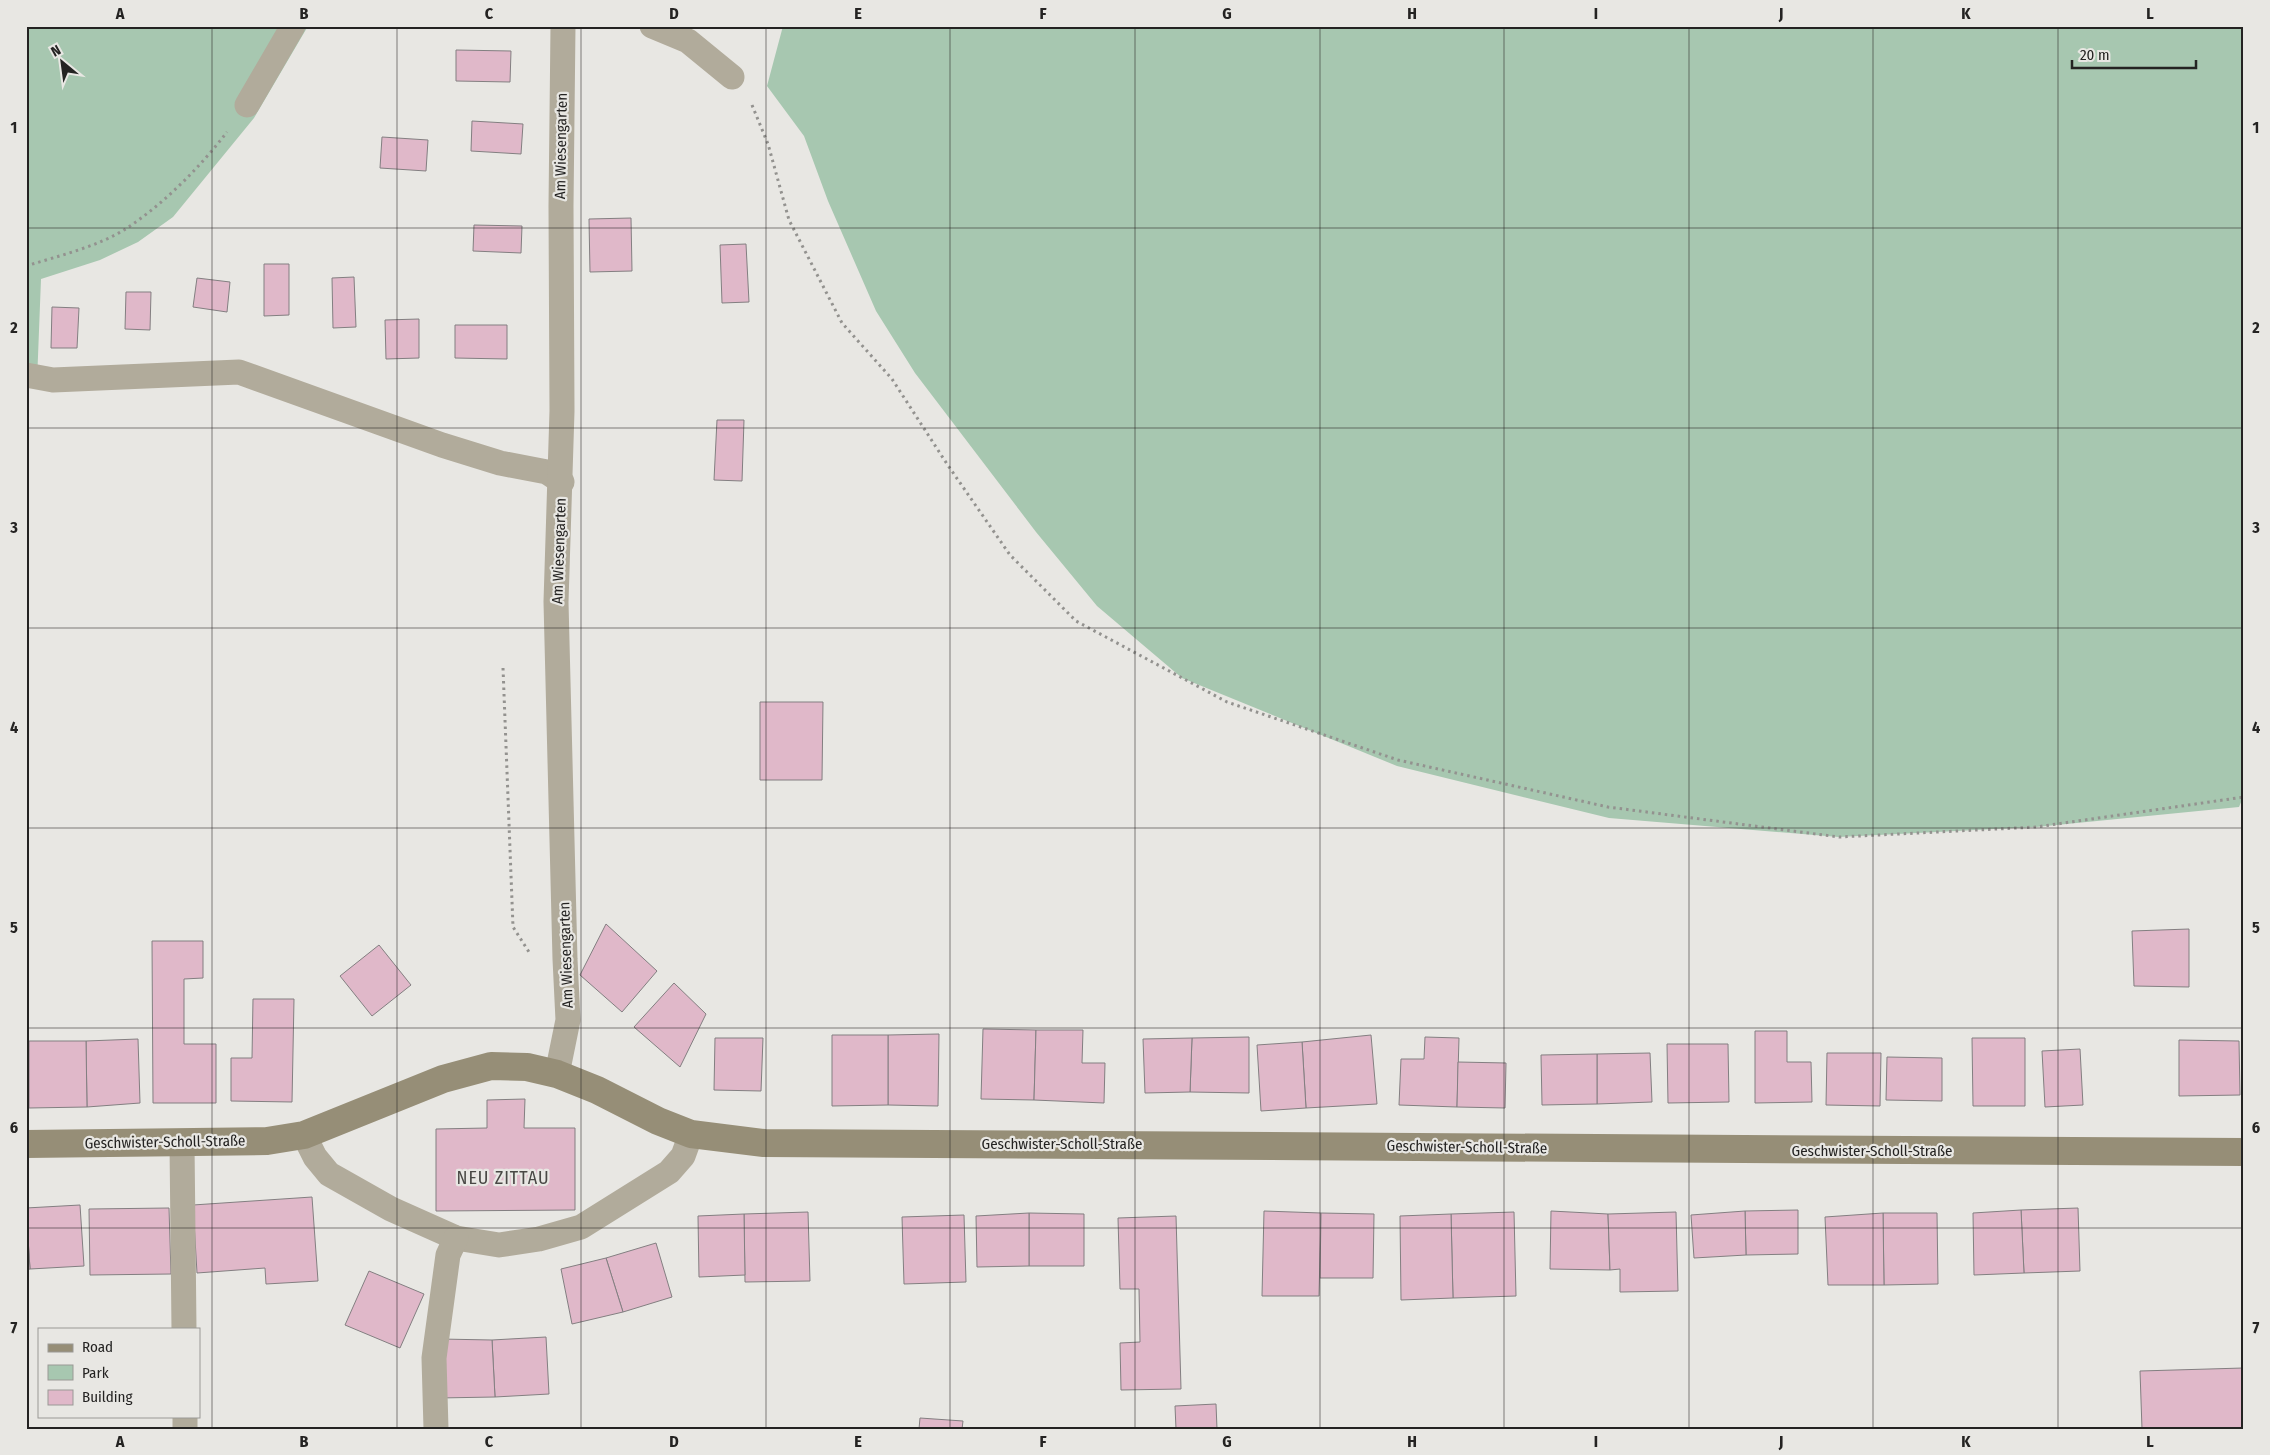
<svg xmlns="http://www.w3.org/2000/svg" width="2270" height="1455" font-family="'Fira Sans Condensed',sans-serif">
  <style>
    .green { fill: #a7c7b0 }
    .building { fill: #e0b8c9; stroke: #837f81 }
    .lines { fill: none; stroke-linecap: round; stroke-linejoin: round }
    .path { stroke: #93928f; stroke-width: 3; stroke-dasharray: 2.5 4; stroke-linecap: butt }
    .lane { stroke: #b1ab9b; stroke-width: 25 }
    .secondary { stroke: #968e77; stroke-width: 28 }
    .grid { fill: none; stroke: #242322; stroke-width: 1; stroke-opacity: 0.55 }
    .labels { text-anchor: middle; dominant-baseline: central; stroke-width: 4.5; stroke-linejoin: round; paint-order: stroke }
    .street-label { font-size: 15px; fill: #242322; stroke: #e8e7e3 }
    .quarter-label { font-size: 18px; letter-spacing: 1px; fill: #494845; stroke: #e8e7e3 }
    .neatline { fill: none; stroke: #242322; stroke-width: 2 }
    .grid-label { font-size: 16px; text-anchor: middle; font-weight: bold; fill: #242322 }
  </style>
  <rect width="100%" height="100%" fill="#e8e7e3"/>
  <g class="green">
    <polygon points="26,26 308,26 254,118 173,217 138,242 100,260 41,279 37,382 26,381"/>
    <polygon points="783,26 2244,26 2244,795 2239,807 2036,827 1839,837 1609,818 1397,766 1182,678 1097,606 1036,532 915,373 876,311 828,201 804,136 767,86"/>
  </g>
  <g class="building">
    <polygon points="456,50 511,51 510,82 456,81"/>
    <polygon points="472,121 523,124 521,154 471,151"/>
    <polygon points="382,137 428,140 426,171 380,168"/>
    <polygon points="631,218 632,271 590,272 589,219"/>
    <polygon points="474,225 522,226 521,253 473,251"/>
    <polygon points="746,244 749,302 722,303 720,245"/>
    <polygon points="264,264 289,264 289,315 264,316"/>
    <polygon points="354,277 356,327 333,328 332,278"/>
    <polygon points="197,278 230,282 227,312 193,307"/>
    <polygon points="126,292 151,292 150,330 125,329"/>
    <polygon points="52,307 79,308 77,348 51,348"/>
    <polygon points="419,319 419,358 386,359 385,320"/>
    <polygon points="455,325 507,325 507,359 455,358"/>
    <polygon points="717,420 744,420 742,481 714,480"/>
    <polygon points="760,702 823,702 822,780 760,780"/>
    <polygon points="606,924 657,971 622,1012 580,975"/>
    <polygon points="2189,929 2189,987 2134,986 2132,931"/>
    <polygon points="152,941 203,941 203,978 184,979 184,1044 216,1044 216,1103 153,1103"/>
    <polygon points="379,945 411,985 372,1016 340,976"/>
    <polygon points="674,983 706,1014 680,1067 634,1027"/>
    <polygon points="253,999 294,999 292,1102 231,1101 231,1058 252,1058"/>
    <polygon points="983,1029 1036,1030 1034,1100 981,1099"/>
    <polygon points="1036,1030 1083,1030 1082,1063 1105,1063 1104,1103 1034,1100"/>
    <polygon points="1755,1031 1787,1031 1787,1062 1811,1062 1812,1102 1755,1103"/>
    <polygon points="939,1034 938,1106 888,1105 888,1035"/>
    <polygon points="832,1035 888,1035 888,1105 832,1106"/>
    <polygon points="1371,1035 1377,1104 1306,1108 1302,1042"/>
    <polygon points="1249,1037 1249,1093 1190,1092 1192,1038"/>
    <polygon points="1425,1037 1459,1038 1457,1107 1399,1105 1401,1059 1424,1059"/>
    <polygon points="715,1038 763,1038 761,1091 714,1090"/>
    <polygon points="1192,1038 1190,1092 1145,1093 1143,1039"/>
    <polygon points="1972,1038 2025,1038 2025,1106 1973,1106"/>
    <polygon points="138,1039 140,1103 87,1107 86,1041"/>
    <polygon points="2179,1040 2239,1041 2240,1095 2179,1096"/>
    <polygon points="29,1041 86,1041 87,1107 29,1108"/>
    <polygon points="1302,1042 1306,1108 1261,1111 1257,1045"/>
    <polygon points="1667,1044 1728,1044 1729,1102 1668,1103"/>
    <polygon points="2080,1049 2083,1105 2045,1107 2042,1051"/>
    <polygon points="1650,1053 1652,1102 1597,1104 1597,1054"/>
    <polygon points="1827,1053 1881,1053 1880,1106 1826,1105"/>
    <polygon points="1597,1054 1597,1104 1542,1105 1541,1055"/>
    <polygon points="1887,1057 1942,1058 1942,1101 1886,1100"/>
    <polygon points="1458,1062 1506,1063 1505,1108 1457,1107"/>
    <polygon points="525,1099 524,1128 575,1128 575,1210 436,1211 436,1129 487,1128 487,1100"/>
    <polygon points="312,1197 318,1281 266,1284 265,1268 197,1273 193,1205"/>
    <polygon points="80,1205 84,1266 30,1269 26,1208"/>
    <polygon points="26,1208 30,1269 26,1270"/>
    <polygon points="169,1208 171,1274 90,1275 89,1209"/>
    <polygon points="2078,1208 2080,1271 2024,1273 2021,1210"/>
    <polygon points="1798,1210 1798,1254 1746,1255 1745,1211"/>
    <polygon points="2021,1210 2024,1273 1974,1275 1973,1213"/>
    <polygon points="1264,1211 1321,1213 1319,1296 1262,1296"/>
    <polygon points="1551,1211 1608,1214 1610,1270 1550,1269"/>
    <polygon points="1745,1211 1746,1255 1694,1258 1691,1215"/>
    <polygon points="808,1212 810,1281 745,1282 744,1214"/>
    <polygon points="1514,1212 1516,1296 1453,1298 1451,1214"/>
    <polygon points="1676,1212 1678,1291 1620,1292 1620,1269 1610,1270 1608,1214"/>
    <polygon points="1029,1213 1084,1214 1084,1266 1029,1266"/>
    <polygon points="1029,1213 1029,1266 977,1267 976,1216"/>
    <polygon points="1321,1213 1374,1214 1373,1278 1320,1278"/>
    <polygon points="1883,1213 1937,1213 1938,1284 1884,1285"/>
    <polygon points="1883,1213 1884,1285 1828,1285 1825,1217"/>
    <polygon points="744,1214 745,1275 699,1277 698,1216"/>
    <polygon points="1451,1214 1453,1298 1401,1300 1400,1216"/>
    <polygon points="964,1215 966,1282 904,1284 902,1217"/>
    <polygon points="1176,1216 1181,1389 1121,1390 1120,1343 1140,1342 1139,1289 1120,1289 1118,1218"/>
    <polygon points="656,1243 672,1297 623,1312 606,1258"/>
    <polygon points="606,1258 623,1312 572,1324 561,1269"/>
    <polygon points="369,1271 424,1294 400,1348 345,1325"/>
    <polygon points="546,1337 549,1394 495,1397 492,1340"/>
    <polygon points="440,1339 492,1340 495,1397 438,1398"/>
    <polygon points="2243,1368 2244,1429 2142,1429 2140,1371"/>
    <polygon points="1216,1404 1217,1429 1176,1429 1175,1406"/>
    <polygon points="920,1418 963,1421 962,1429 919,1429"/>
  </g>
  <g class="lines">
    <g class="path">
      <polyline points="752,105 768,144 789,220 842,323 892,379 947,464 1010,555 1076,621 1227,702 1398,760 1608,807 1839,837 2036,827 2244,797"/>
      <path d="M26,266C58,256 100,246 127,228C165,203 200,167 227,132"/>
      <polyline points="503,668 513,927 529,952"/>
    </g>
    <g class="lane">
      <polyline points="652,26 688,41 732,77"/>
      <polyline points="247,105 293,26"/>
      <polyline points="26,375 53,380 239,372 442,445 500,463 547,472 562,482"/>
      <polyline points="557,1074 568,1020 565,959 556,602 562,411 561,206 563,26"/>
      <polyline points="304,1135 315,1157 329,1174 391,1209 456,1238 499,1245 539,1239 581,1227 669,1172 683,1156 691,1134"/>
      <polyline points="182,1143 184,1329"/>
      <polyline points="185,1416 185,1429"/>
      <polyline points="436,1429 434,1358 448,1255 456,1238"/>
    </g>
    <polyline class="secondary" points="26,1144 267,1141 304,1135 443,1079 491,1066 527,1067 557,1074 597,1090 658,1121 691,1134 764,1143 2244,1152"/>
  </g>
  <path class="grid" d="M212,26V1429M397,26V1429M581,26V1429M766,26V1429M950,26V1429M1135,26V1429M1320,26V1429M1504,26V1429M1689,26V1429M1873,26V1429M2058,26V1429M26,228H2244M26,428H2244M26,628H2244M26,828H2244M26,1028H2244M26,1228H2244"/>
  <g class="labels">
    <g class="street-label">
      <text transform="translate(561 146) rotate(-89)">Am Wiesengarten</text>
      <text transform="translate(559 551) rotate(-88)">Am Wiesengarten</text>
      <text transform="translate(566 955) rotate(-92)">Am Wiesengarten</text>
      <text transform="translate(165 1142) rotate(-1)">Geschwister-Scholl-Straße</text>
      <text x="1062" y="1144">Geschwister-Scholl-Straße</text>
      <text transform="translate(1467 1147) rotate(1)">Geschwister-Scholl-Straße</text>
      <text x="1872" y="1151">Geschwister-Scholl-Straße</text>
    </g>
    <g class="quarter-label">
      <text x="503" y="1178">NEU ZITTAU</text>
    </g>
  </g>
  <rect width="2270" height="1455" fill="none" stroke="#e8e7e3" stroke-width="55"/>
  <rect x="38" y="1328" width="162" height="90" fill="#e8e7e3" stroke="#9a9996"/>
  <rect x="48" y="1344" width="25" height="8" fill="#968e77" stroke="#9a9996"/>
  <text x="82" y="1352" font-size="15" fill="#242322">Road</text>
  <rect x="48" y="1365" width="25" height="15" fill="#a7c7b0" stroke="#9a9996"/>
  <text x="82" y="1378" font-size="15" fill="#242322">Park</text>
  <rect x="48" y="1390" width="25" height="15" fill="#e0b8c9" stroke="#9a9996"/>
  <text x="82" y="1402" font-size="15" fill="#242322">Building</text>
  <g transform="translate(62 62) rotate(331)" stroke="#e8e7e3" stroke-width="4" paint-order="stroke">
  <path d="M0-4L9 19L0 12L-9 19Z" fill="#242322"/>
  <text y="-8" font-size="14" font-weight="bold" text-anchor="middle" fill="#242322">N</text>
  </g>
  <path d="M2072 60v8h124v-8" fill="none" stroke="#242322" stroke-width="2.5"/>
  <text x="2080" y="60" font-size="15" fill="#242322" stroke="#e8e7e3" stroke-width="4" paint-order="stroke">20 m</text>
  <rect x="28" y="28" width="2214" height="1400" class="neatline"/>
  <g class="grid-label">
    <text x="120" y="19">A</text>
    <text x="304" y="19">B</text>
    <text x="489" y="19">C</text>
    <text x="674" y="19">D</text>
    <text x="858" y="19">E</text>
    <text x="1043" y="19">F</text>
    <text x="1227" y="19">G</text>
    <text x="1412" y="19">H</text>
    <text x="1596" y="19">I</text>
    <text x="1781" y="19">J</text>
    <text x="1966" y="19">K</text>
    <text x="2150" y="19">L</text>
    <text x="14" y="133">1</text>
    <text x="2256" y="133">1</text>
    <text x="14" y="333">2</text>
    <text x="2256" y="333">2</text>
    <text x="14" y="533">3</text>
    <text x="2256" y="533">3</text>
    <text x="14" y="733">4</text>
    <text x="2256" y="733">4</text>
    <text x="14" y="933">5</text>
    <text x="2256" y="933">5</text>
    <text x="14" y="1133">6</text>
    <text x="2256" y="1133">6</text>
    <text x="14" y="1333">7</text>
    <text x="2256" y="1333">7</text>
    <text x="120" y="1447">A</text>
    <text x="304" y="1447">B</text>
    <text x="489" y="1447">C</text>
    <text x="674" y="1447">D</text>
    <text x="858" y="1447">E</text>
    <text x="1043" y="1447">F</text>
    <text x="1227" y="1447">G</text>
    <text x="1412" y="1447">H</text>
    <text x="1596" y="1447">I</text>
    <text x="1781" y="1447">J</text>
    <text x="1966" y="1447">K</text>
    <text x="2150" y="1447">L</text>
  </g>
</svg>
